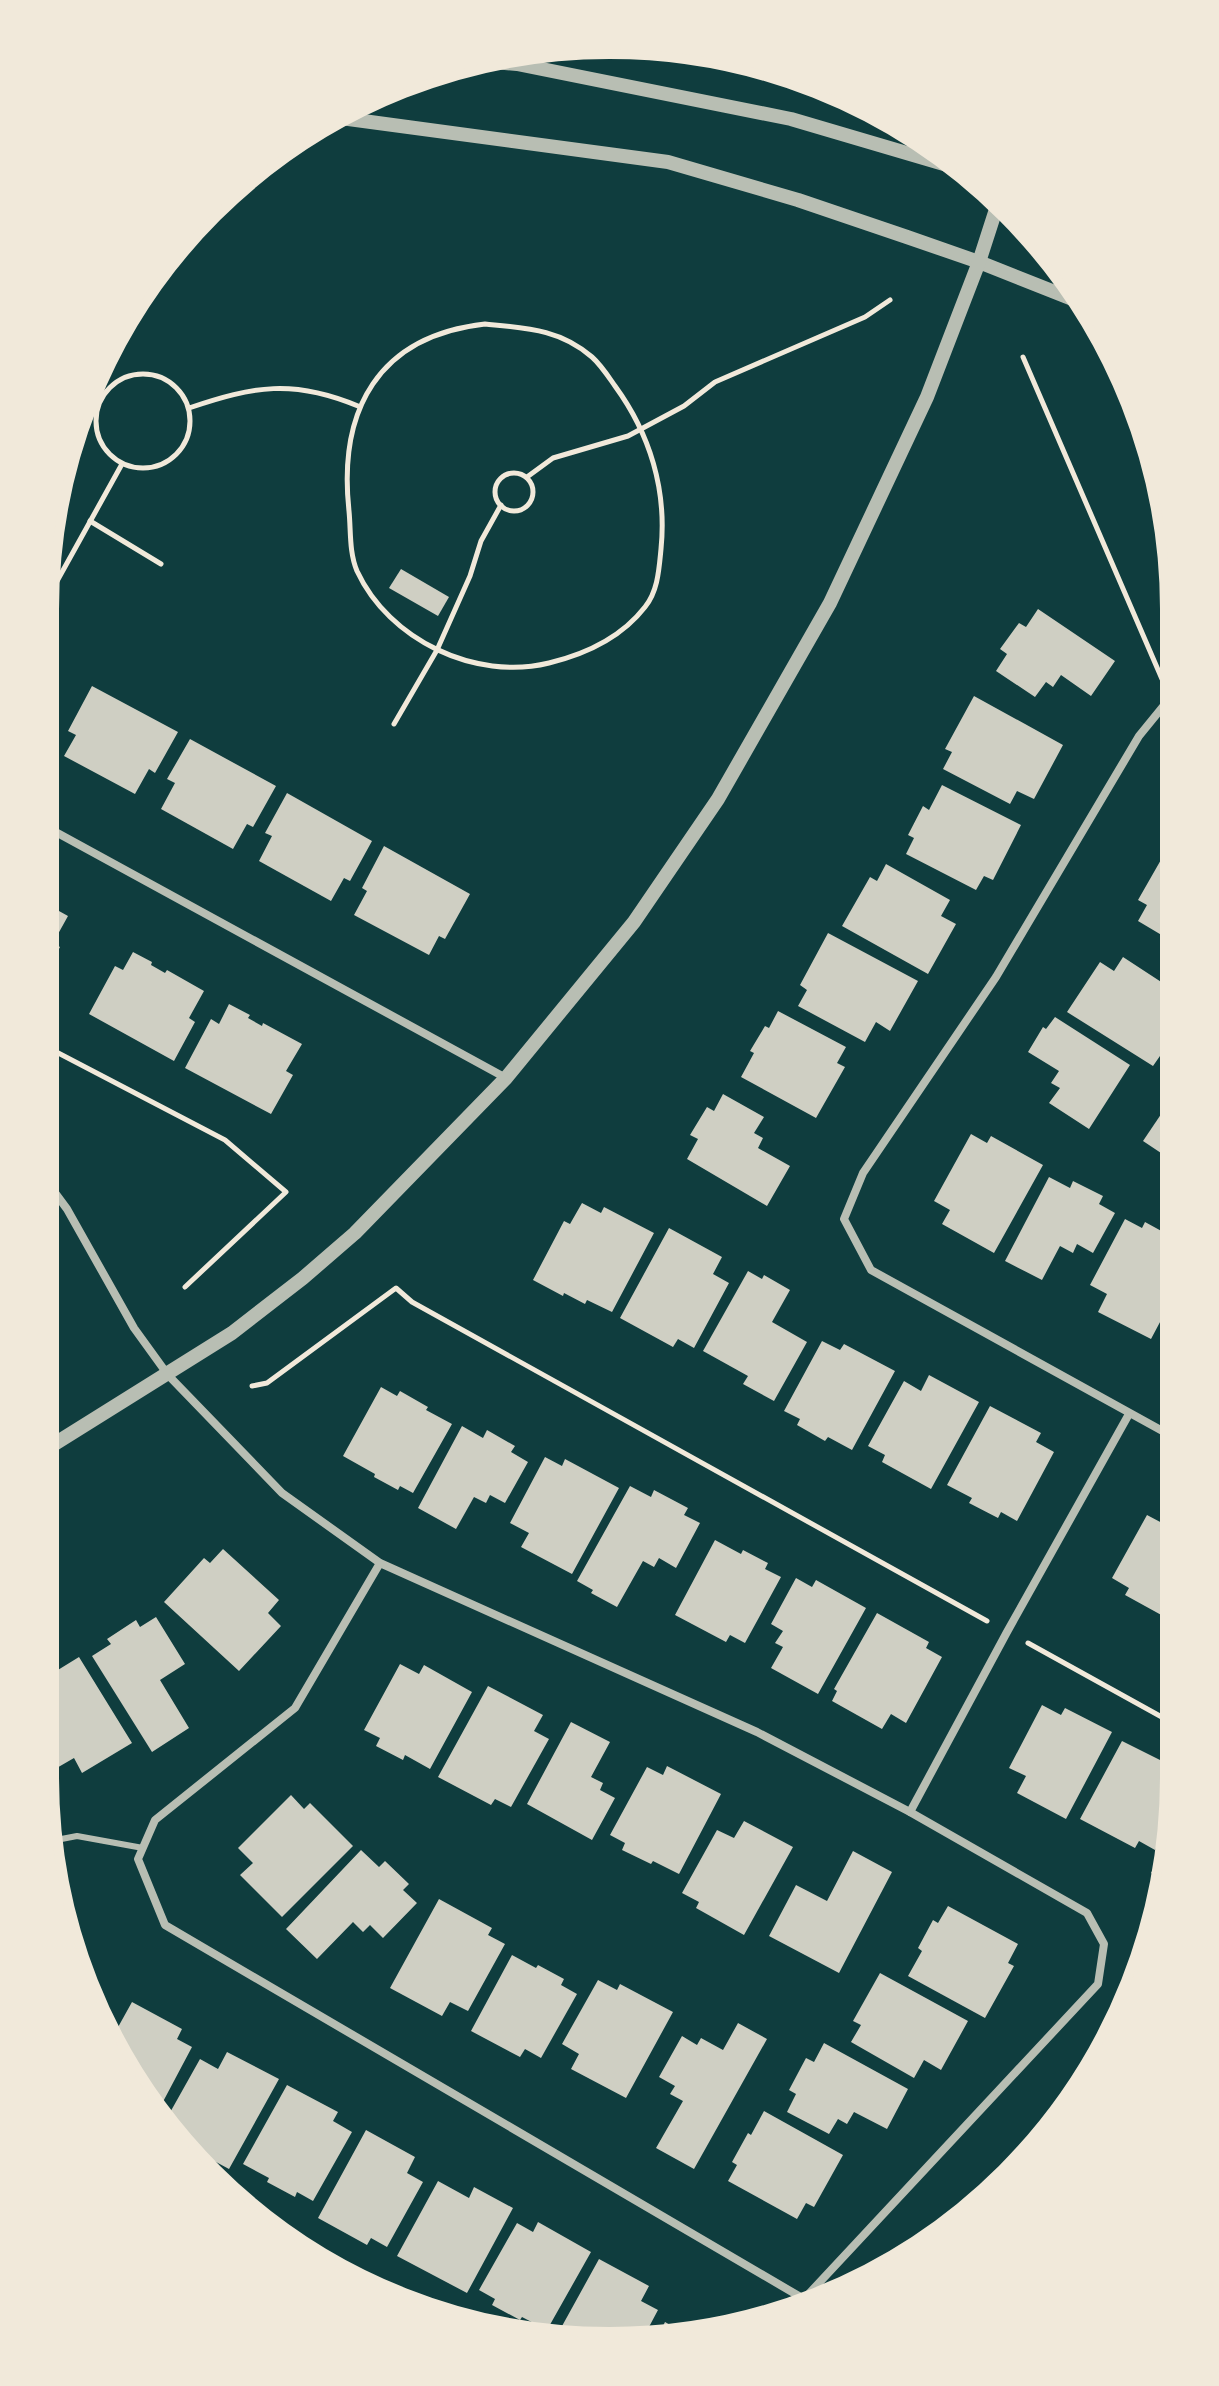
<svg xmlns="http://www.w3.org/2000/svg" width="1219" height="2386" font-family="'Space Grotesk',sans-serif">
  <style>
    .building { fill: #cfcfc3 }
    .lines { fill: none; stroke-linecap: round; stroke-linejoin: round }
    .path { stroke: #f1e9da; stroke-width: 5 }
    .service { stroke: #b8beb3; stroke-width: 6 }
    .minor { stroke: #b8beb3; stroke-width: 8 }
    .tertiary { stroke: #b8beb3; stroke-width: 14 }
    .rim { fill: none; stroke: #f1e9da; stroke-width: 10 }
  </style>
  <rect width="100%" height="100%" fill="#0f3d3e"/>
  <g class="building">
    <polygon points="401,569 449,597 438,616 389,588"/>
    <polygon points="1038,609 1115,661 1091,696 1061,675 1053,687 1046,682 1035,697 996,671 1007,654 1000,649 1019,623 1026,627"/>
    <polygon points="92,686 178,732 155,773 149,769 135,794 64,756 76,735 68,731"/>
    <polygon points="974,696 1063,745 1034,799 1017,791 1010,804 943,769 952,752 945,749"/>
    <polygon points="190,739 276,786 253,827 247,824 233,849 161,809 175,783 167,779"/>
    <polygon points="942,785 1021,825 993,880 984,876 976,890 906,854 914,838 908,835 923,806 929,810"/>
    <polygon points="287,793 372,841 350,881 344,878 331,901 259,861 272,836 265,833"/>
    <polygon points="384,846 470,894 445,939 439,936 429,955 354,915 367,891 362,888"/>
    <polygon points="1166,851 1175,857 1175,943 1138,921 1147,905 1138,900"/>
    <polygon points="886,864 950,900 941,916 956,924 928,974 842,926 870,877 877,881"/>
    <polygon points="41,901 68,916 53,943 60,947 41,983"/>
    <polygon points="828,933 918,981 890,1031 876,1022 865,1042 798,1006 807,990 800,985"/>
    <polygon points="133,952 152,962 151,965 165,973 167,970 204,991 189,1018 195,1022 174,1061 89,1014 115,966 123,970"/>
    <polygon points="1123,957 1175,991 1176,1033 1153,1066 1067,1012 1100,962 1114,971"/>
    <polygon points="229,1004 250,1015 248,1018 262,1026 263,1023 302,1044 286,1071 293,1075 271,1114 185,1068 211,1019 219,1024"/>
    <polygon points="778,1011 846,1047 837,1063 845,1067 816,1118 741,1077 754,1053 750,1051 765,1026 769,1028"/>
    <polygon points="1055,1017 1130,1065 1089,1129 1049,1103 1060,1088 1051,1083 1059,1071 1028,1052 1043,1027 1046,1029"/>
    <polygon points="1176,1092 1176,1163 1143,1141"/>
    <polygon points="723,1094 764,1117 754,1133 763,1138 758,1148 790,1166 767,1206 687,1159 698,1139 690,1135 707,1107 714,1111"/>
    <polygon points="971,1134 987,1143 991,1136 1043,1165 994,1253 942,1224 950,1210 934,1201"/>
    <polygon points="1049,1177 1070,1188 1073,1181 1103,1196 1099,1204 1115,1213 1093,1253 1077,1244 1073,1253 1060,1246 1042,1280 1005,1261"/>
    <polygon points="582,1203 601,1213 604,1207 654,1233 612,1312 587,1300 585,1304 564,1293 563,1296 533,1280 564,1221 570,1224"/>
    <polygon points="1125,1219 1142,1228 1145,1222 1176,1239 1176,1292 1151,1339 1098,1312 1107,1294 1090,1285"/>
    <polygon points="669,1228 722,1257 713,1274 729,1283 694,1348 678,1339 673,1347 620,1318"/>
    <polygon points="748,1271 762,1279 764,1275 790,1290 772,1322 807,1342 774,1401 743,1384 748,1376 703,1351"/>
    <polygon points="1176,1311 1176,1356 1173,1354 1175,1351 1160,1342"/>
    <polygon points="822,1341 840,1350 844,1344 895,1371 852,1450 828,1437 825,1441 797,1425 800,1419 784,1411"/>
    <polygon points="929,1375 979,1402 931,1489 882,1462 885,1455 868,1446 904,1381 921,1391"/>
    <polygon points="381,1387 397,1396 400,1391 428,1407 426,1410 452,1424 413,1493 400,1486 398,1490 374,1477 375,1474 343,1456"/>
    <polygon points="990,1406 1041,1433 1036,1442 1054,1452 1017,1521 1001,1512 998,1518 969,1503 972,1498 947,1485"/>
    <polygon points="462,1426 483,1438 487,1430 515,1446 511,1452 528,1462 505,1503 490,1495 486,1503 474,1497 456,1529 418,1508"/>
    <polygon points="545,1457 562,1466 565,1459 619,1488 572,1574 521,1547 529,1533 510,1523"/>
    <polygon points="630,1486 651,1497 654,1490 688,1508 684,1515 700,1523 676,1568 659,1558 654,1567 643,1561 617,1607 591,1593 593,1590 577,1581"/>
    <polygon points="1174,1508 1177,1509 1177,1616 1174,1622 1125,1595 1129,1588 1112,1578 1147,1515 1164,1524"/>
    <polygon points="715,1540 741,1554 743,1550 768,1563 765,1569 781,1577 745,1643 730,1635 726,1642 675,1615"/>
    <polygon points="223,1549 279,1600 268,1613 281,1626 239,1671 164,1602 204,1558 210,1563"/>
    <polygon points="796,1578 812,1587 816,1580 866,1608 818,1694 771,1668 783,1647 775,1643 783,1631 771,1624"/>
    <polygon points="877,1613 929,1642 926,1648 942,1657 906,1723 891,1714 882,1729 832,1701 837,1691 834,1689"/>
    <polygon points="156,1617 185,1664 160,1680 189,1728 152,1752 92,1656 111,1644 107,1639 136,1620 140,1627"/>
    <polygon points="79,1657 132,1743 82,1773 74,1758 55,1769 40,1744 40,1681"/>
    <polygon points="400,1664 419,1674 424,1665 472,1692 430,1769 405,1755 403,1760 376,1746 380,1738 364,1730"/>
    <polygon points="488,1686 543,1715 534,1731 549,1739 511,1807 495,1799 491,1805 438,1777"/>
    <polygon points="1042,1705 1061,1715 1065,1708 1112,1732 1066,1819 1017,1793 1026,1776 1009,1768"/>
    <polygon points="571,1722 610,1742 591,1777 603,1783 600,1790 615,1798 592,1840 527,1804"/>
    <polygon points="1122,1741 1176,1768 1178,1772 1178,1807 1155,1850 1139,1841 1135,1848 1080,1819"/>
    <polygon points="667,1766 721,1794 679,1874 653,1861 651,1864 622,1850 625,1843 610,1835 647,1767 663,1775"/>
    <polygon points="291,1795 304,1809 310,1803 353,1846 282,1917 240,1875 253,1863 238,1848"/>
    <polygon points="744,1821 793,1847 744,1935 696,1908 699,1902 682,1893 717,1830 734,1838"/>
    <polygon points="1174,1831 1175,1831 1167,1882 1151,1873"/>
    <polygon points="361,1850 379,1867 385,1861 409,1884 403,1890 417,1903 383,1938 370,1925 363,1932 353,1922 317,1959 286,1929"/>
    <polygon points="853,1851 892,1872 839,1973 769,1936 796,1885 827,1901"/>
    <polygon points="439,1899 492,1928 488,1935 505,1944 468,2011 450,2002 442,2016 390,1988"/>
    <polygon points="948,1906 1018,1944 1008,1963 1014,1966 985,2018 908,1976 922,1951 918,1948 933,1920 938,1923"/>
    <polygon points="512,1955 536,1968 538,1965 564,1979 561,1985 577,1994 541,2058 525,2049 520,2057 471,2031"/>
    <polygon points="70,1956 89,1966 81,1980 70,1960"/>
    <polygon points="880,1973 968,2021 941,2070 924,2060 914,2078 851,2042 861,2025 853,2021"/>
    <polygon points="598,1980 617,1990 620,1984 673,2012 626,2098 571,2069 579,2054 562,2044"/>
    <polygon points="132,2002 182,2029 177,2039 192,2047 157,2113 150,2109 112,2038"/>
    <polygon points="738,2023 767,2039 694,2169 656,2148 683,2101 670,2094 675,2086 659,2077 682,2036 697,2045 701,2038 723,2050"/>
    <polygon points="824,2043 908,2089 887,2129 854,2112 847,2124 838,2119 829,2134 787,2112 796,2094 789,2090 806,2058 814,2062"/>
    <polygon points="227,2052 279,2079 229,2169 177,2141 181,2134 163,2125 200,2059 218,2069"/>
    <polygon points="287,2085 338,2112 333,2121 352,2132 313,2201 297,2192 295,2197 267,2182 269,2178 243,2164"/>
    <polygon points="764,2111 843,2155 814,2207 806,2203 797,2219 728,2181 737,2165 732,2162 748,2133 751,2135"/>
    <polygon points="366,2130 415,2157 407,2173 423,2182 387,2247 371,2238 367,2245 318,2218"/>
    <polygon points="438,2181 469,2198 474,2187 513,2208 467,2293 397,2256"/>
    <polygon points="538,2222 591,2252 547,2330 522,2317 520,2320 492,2305 495,2299 479,2290 517,2223 533,2232"/>
    <polygon points="599,2259 649,2286 641,2301 658,2310 642,2340 556,2337"/>
    <polygon points="665,2322 683,2332 688,2322 709,2333 684,2341 656,2340"/>
  </g>
  <g class="lines">
    <g class="path">
      <path d="M485,324C526,328 560,329 592,357C601,365 608,376 615,386C650,434 667,490 661,549C659,569 658,591 645,607C621,638 586,654 549,663C475,681 389,640 357,571C349,552 351,531 349,511C338,410 378,336 485,324Z"/>
      <polyline points="1023,357 1162,679"/>
      <circle cx="143" cy="421" r="47"/>
      <path d="M189,408C254,386 293,379 358,406"/>
      <circle cx="514" cy="492" r="19"/>
      <polyline points="527,477 553,458 628,436 684,406 715,382 865,317 890,300"/>
      <polyline points="90,521 161,564"/>
      <polyline points="41,610 122,464"/>
      <polyline points="394,724 437,650 470,576 481,541 501,505"/>
      <polyline points="41,1044 225,1140 286,1192 185,1287"/>
      <polyline points="252,1386 267,1383 396,1288 412,1302 987,1621"/>
      <polyline points="1028,1643 1178,1726"/>
    </g>
    <polyline class="service" points="51,1841 77,1836 143,1848"/>
    <g class="minor">
      <polyline points="1175,698 1170,698 1139,736 996,977 863,1173 844,1219 871,1270 1177,1439"/>
      <polyline points="52,830 506,1078"/>
      <polyline points="41,1174 67,1209 134,1328 168,1375 282,1493 380,1563 757,1732 910,1812 1087,1913 1104,1944 1098,1984 804,2299 165,1925 138,1859 155,1820 295,1708 380,1563"/>
      <polyline points="910,1812 1007,1632 1129,1414"/>
    </g>
    <g class="tertiary">
      <polyline points="471,60 517,64 791,119 971,172"/>
      <polyline points="326,116 668,162 798,200 907,237 979,262 1085,304"/>
      <polyline points="40,1453 232,1333 303,1278 355,1233 506,1078 634,922 718,799 830,603 927,397 979,262 999,200"/>
    </g>
  </g>
  <path d="M0 0H1219V2386H0ZM609 54H610A555 555 0 0 1 1165 609V1777A555 555 0 0 1 610 2332H609A555 555 0 0 1 54 1777V609A555 555 0 0 1 609 54Z" fill="#f1e9da" fill-rule="evenodd"/>
  <path class="rim" d="M609 54H610A555 555 0 0 1 1165 609V1777A555 555 0 0 1 610 2332H609A555 555 0 0 1 54 1777V609A555 555 0 0 1 609 54Z"/>
</svg>
